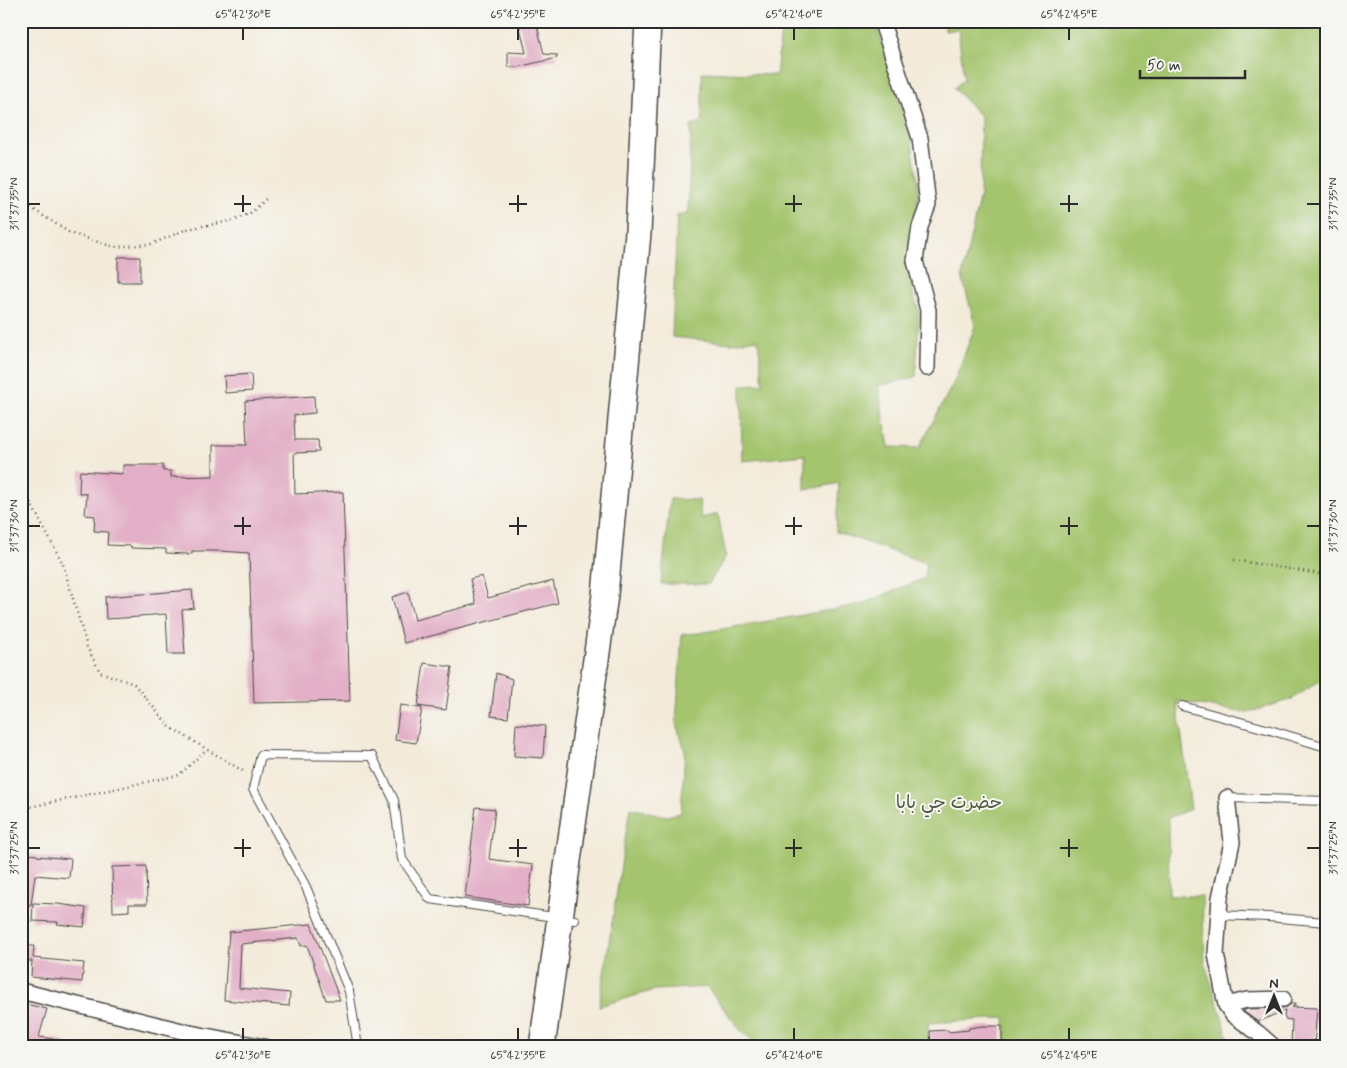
<svg xmlns="http://www.w3.org/2000/svg" width="1347" height="1068" font-family="Mynerve,'Playpen Sans Arabic',sans-serif">
<rect width="100%" height="100%" fill="#f6f6f2"/>
<filter id="ink" filterUnits="userSpaceOnUse"><feTurbulence type="fractalNoise" baseFrequency=".02" numOctaves="2"/><feDisplacementMap in="SourceGraphic" scale="10" xChannelSelector="R" yChannelSelector="G"/><feConvolveMatrix kernelMatrix="1 2 1 2 8 2 1 2 1" color-interpolation-filters="sRGB"/></filter>
<filter id="wash" filterUnits="userSpaceOnUse"><feTurbulence type="fractalNoise" baseFrequency=".0096" numOctaves="4" result="noise"/><feDisplacementMap in="SourceGraphic" scale="20" xChannelSelector="R" yChannelSelector="G"/><feGaussianBlur stdDeviation="1.12" result="paint"/><feColorMatrix in="noise" values="0 0 0 0 0 0 0 0 0 0 0 0 0 0 0 0 0 1.4 0 .05"/><feComposite in="paint" operator="in"/></filter>
<g filter="url(#wash)">
<rect width="100%" height="100%" fill="#f3ebda"/>
<path fill="#a4c56e" stroke="#68784c" d="M 798,21 L 873,21 L 878,30 L 911,138 L 918,181 L 918,205 L 909,258 L 913,295 L 919,310 L 916,377 L 878,386 L 889,447 L 919,448 L 955,380 L 975,326 L 962,276 L 980,195 L 981,117 L 954,88 L 964,79 L 958,29 L 945,31 L 945,21 L 1326,21 L 1326,677 L 1292,699 L 1247,713 L 1177,701 L 1191,809 L 1168,818 L 1169,896 L 1202,896 L 1205,964 L 1228,1037 L 1233,1047 L 1007,1047 L 1005,1018 L 928,1023 L 929,1047 L 761,1047 L 741,1031 L 707,987 L 655,990 L 599,1006 L 630,808 L 666,816 L 681,813 L 685,750 L 676,724 L 682,634 L 699,633 L 775,620 L 862,604 L 925,578 L 926,563 L 836,532 L 839,483 L 805,490 L 805,455 L 742,461 L 741,385 L 763,384 L 758,339 L 731,343 L 672,337 L 677,216 L 688,214 L 691,126 L 702,123 L 702,72 L 776,75 L 782,23 L 798,24 Z
M 670,499 L 699,500 L 701,518 L 718,514 L 726,556 L 709,584 L 661,584 Z"/>
<g id="blocks">
<path fill="#e2afc6" d="M 528,21 L 536,21 L 544,54 L 557,55 L 557,58 L 517,67 L 508,67 L 508,52 L 526,53 L 519,23 Z
M 118,257 L 140,257 L 140,282 L 118,282 Z
M 251,374 L 252,391 L 225,393 L 224,376 Z
M 314,396 L 315,413 L 294,415 L 295,440 L 318,440 L 319,452 L 294,453 L 295,494 L 343,492 L 350,701 L 254,703 L 249,553 L 220,551 L 192,551 L 192,553 L 188,554 L 166,553 L 166,549 L 131,548 L 131,546 L 107,545 L 108,532 L 94,531 L 95,516 L 85,515 L 87,494 L 79,493 L 80,471 L 123,474 L 123,465 L 163,465 L 163,471 L 171,471 L 171,477 L 213,476 L 213,445 L 247,445 L 245,401 Z
M 482,576 L 488,598 L 553,581 L 558,603 L 404,643 L 392,597 L 408,592 L 415,620 L 476,604 L 470,579 Z
M 192,590 L 194,608 L 182,610 L 185,654 L 168,654 L 166,614 L 139,616 L 139,617 L 106,619 L 105,597 Z
M 424,663 L 452,667 L 446,710 L 418,706 Z
M 496,673 L 512,679 L 508,718 L 491,716 Z
M 400,705 L 422,708 L 416,743 L 395,740 Z
M 516,724 L 545,726 L 543,758 L 514,756 Z
M 476,807 L 495,809 L 489,859 L 533,865 L 528,906 L 465,897 Z
M 21,853 L 37,855 L 37,856 L 71,859 L 69,878 L 35,875 L 31,905 L 21,904 Z
M 146,866 L 147,904 L 129,904 L 129,911 L 113,912 L 112,867 Z
M 33,903 L 58,904 L 86,908 L 84,927 L 57,924 L 58,922 L 32,921 Z
M 311,924 L 340,1000 L 326,1000 L 307,945 L 301,946 L 298,938 L 241,944 L 239,988 L 290,993 L 289,1006 L 224,1000 L 229,932 Z
M 23,946 L 34,946 L 33,958 L 84,963 L 82,982 L 31,977 L 32,961 L 22,961 Z
M 21,1003 L 47,1009 L 39,1037 L 62,1040 L 61,1047 L 23,1047 L 27,1024 L 21,1022 Z
M 1291,1004 L 1295,1004 L 1295,1005 L 1292,1007 L 1317,1008 L 1314,1047 L 1291,1047 L 1292,1020 L 1284,1019 L 1285,1010 L 1258,1022 L 1243,1011 L 1248,1009 L 1283,1008 L 1287,1007 Z
M 983,1026 L 1002,1026 L 1002,1047 L 931,1047 L 930,1031 L 948,1030 L 948,1032 L 969,1030 L 969,1028 Z"/>
</g>
</g>
<g filter="url(#ink)">
<use href="#blocks" fill-opacity="0" stroke="#494845" stroke-width="1"/>
<g fill="none" stroke-linecap="round" stroke-linejoin="round">
<g stroke="#494845" stroke-width="10">
<path id="lane" d="M 1182,706 L 1270,730 L 1326,747
M 1227,798 L 1326,801
M 1218,915 L 1268,917 L 1326,922
M 358,1047 L 349,991 L 306,887 L 253,789 L 261,755 L 372,756 L 394,800 L 402,859 L 430,899 L 575,920"/>
</g>
<g stroke="#494845" stroke-width="18">
<path id="street" d="M 881,21 L 883,26 L 920,138 L 928,205 L 920,227 L 915,261 L 928,310 L 927,368
M 1227,798 L 1232,842 L 1220,898 L 1216,954 L 1226,1005 L 1233,1015 L 1258,1033 L 1274,1047
M 21,991 L 190,1033 L 264,1047
M 1226,1005 L 1247,1000 L 1283,999"/>
</g>
<g stroke="#494845" stroke-width="28">
<path id="primary" d="M 542,1047 L 605,595 L 638,233 L 648,21"/>
</g>
<path stroke="#494845" stroke-width="2.5" stroke-dasharray="1 4" stroke-linecap="butt" d="M 21,204 L 28,206 L 70,233 L 114,247 L 152,244 L 187,229 L 236,220 L 252,212 L 266,199
M 21,485 L 63,564 L 87,647 L 100,672 L 134,684 L 170,727 L 243,771 L 245,774
M 1234,560 L 1326,575
M 21,809 L 179,775 L 207,749"/>
<use href="#lane" stroke="#fff" stroke-width="8"/>
<use href="#street" stroke="#fff" stroke-width="15"/>
<use href="#primary" stroke="#fff" stroke-width="25"/>
</g>
</g>
<path fill="none" stroke="#2b2b2b" stroke-width="2" d="M 243,28 L 243,40M 518,28 L 518,40M 794,28 L 794,40M 1069,28 L 1069,40M 243,195 L 243,212M 518,195 L 518,212M 794,195 L 794,212M 1069,195 L 1069,212M 28,204 L 40,204M 234,204 L 251,204M 509,204 L 527,204M 785,204 L 802,204M 1060,204 L 1078,204M 1307,204 L 1320,204M 243,517 L 243,535M 518,517 L 518,535M 794,517 L 794,535M 1069,517 L 1069,535M 28,526 L 40,526M 234,526 L 251,526M 509,526 L 527,526M 785,526 L 802,526M 1060,526 L 1078,526M 1307,526 L 1320,526M 243,839 L 243,857M 518,839 L 518,857M 794,839 L 794,857M 1069,839 L 1069,857M 28,848 L 40,848M 234,848 L 251,848M 509,848 L 527,848M 785,848 L 802,848M 1060,848 L 1078,848M 1307,848 L 1320,848M 243,1028 L 243,1040M 518,1028 L 518,1040M 794,1028 L 794,1040M 1069,1028 L 1069,1040"/>
<g text-anchor="middle" dominant-baseline="central" stroke-width="4" stroke-linejoin="round" paint-order="stroke">
<g font-size="18" fill="#4f593f" stroke="#f6f6f2">
<text x="949" y="803">حضرت جي بابا</text>
</g>
</g>
<rect width="1347" height="1068" fill="none" stroke="#f6f6f2" stroke-width="55"/>
<g transform="translate(1274 996)" stroke="#f6f6f2" stroke-width="4" paint-order="stroke">
<path d="M0-4L9 19L0 12L-9 19Z" fill="#2b2b2b"/>
<text y="-8" font-size="14" font-weight="bold" text-anchor="middle" fill="#2b2b2b">N</text>
</g>
<path d="M1140 70v8h105v-8" fill="none" stroke="#2b2b2b" stroke-width="2.5"/>
<text x="1147" y="70" font-size="15" fill="#2b2b2b" stroke="#f6f6f2" stroke-width="4" paint-order="stroke">50 m</text>
<rect x="28" y="28" width="1292" height="1012" fill="none" stroke="#2b2b2b" stroke-width="2"/>
<g font-size="12" text-anchor="middle" fill="#2b2b2b">
<text x="243" y="18">65°42'30"E</text>
<text x="518" y="18">65°42'35"E</text>
<text x="794" y="18">65°42'40"E</text>
<text x="1069" y="18">65°42'45"E</text>
<text transform="translate(14 204) rotate(-90)" y="4">31°37'35"N</text>
<text transform="translate(1333 204) rotate(-90)" y="4">31°37'35"N</text>
<text transform="translate(14 526) rotate(-90)" y="4">31°37'30"N</text>
<text transform="translate(1333 526) rotate(-90)" y="4">31°37'30"N</text>
<text transform="translate(14 848) rotate(-90)" y="4">31°37'25"N</text>
<text transform="translate(1333 848) rotate(-90)" y="4">31°37'25"N</text>
<text x="243" y="1059">65°42'30"E</text>
<text x="518" y="1059">65°42'35"E</text>
<text x="794" y="1059">65°42'40"E</text>
<text x="1069" y="1059">65°42'45"E</text>
</g>
</svg>
